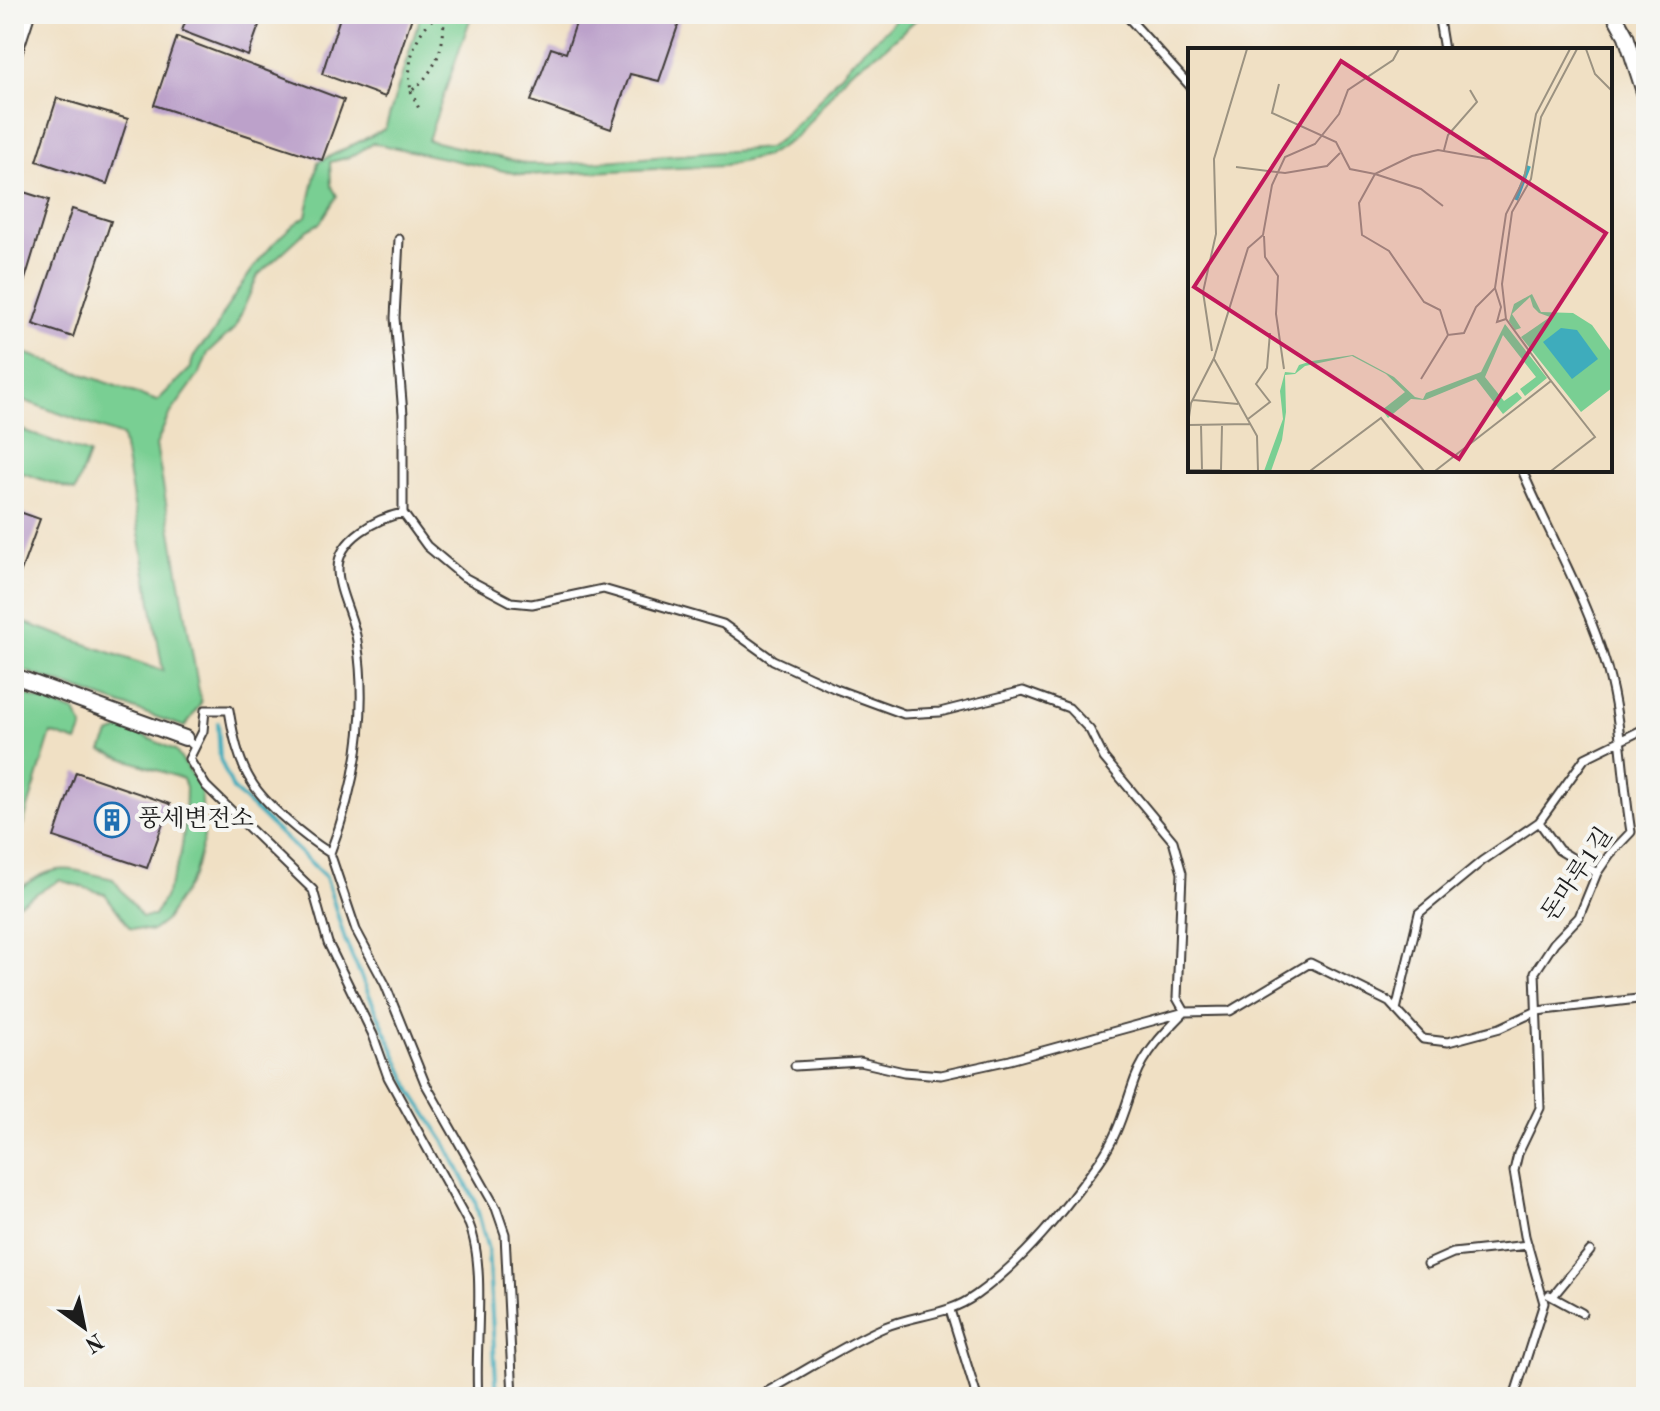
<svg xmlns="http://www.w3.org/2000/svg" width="1660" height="1411" font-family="'Old Standard TT','Noto Serif KR',serif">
<rect width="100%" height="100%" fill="#f6f6f2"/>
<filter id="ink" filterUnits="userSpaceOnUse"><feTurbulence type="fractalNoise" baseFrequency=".0125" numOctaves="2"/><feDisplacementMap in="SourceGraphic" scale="16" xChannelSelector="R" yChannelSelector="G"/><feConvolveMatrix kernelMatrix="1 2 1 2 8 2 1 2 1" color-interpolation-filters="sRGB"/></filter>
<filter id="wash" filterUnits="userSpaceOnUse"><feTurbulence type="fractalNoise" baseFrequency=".006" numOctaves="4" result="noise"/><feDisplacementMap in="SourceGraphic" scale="32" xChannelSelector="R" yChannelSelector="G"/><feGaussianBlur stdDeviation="1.8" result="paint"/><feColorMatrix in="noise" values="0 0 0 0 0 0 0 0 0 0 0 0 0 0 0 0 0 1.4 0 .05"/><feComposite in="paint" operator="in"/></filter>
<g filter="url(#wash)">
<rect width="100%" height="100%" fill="#f0e0c4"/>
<path fill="#79cf93" stroke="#4a7658" stroke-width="2" d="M 421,14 L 472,14 L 428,140 L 527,164 L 568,164 L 768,148 C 806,124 827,85 859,54 C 873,40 887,33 898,16 L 922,14 L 886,47 L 848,73 L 798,136 L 766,156 L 723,166 L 523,175 L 373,143 L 350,157 L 330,162 L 331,185 L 337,196 L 320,223 L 307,230 L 258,275 L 235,328 L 208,353 L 200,373 L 168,417 L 156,445 L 201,703 L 185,727 L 14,667 L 14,619 L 163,671 L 122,436 L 14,397 L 14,349 L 157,401 L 191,368 C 192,351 205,344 214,332 C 218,327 219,320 222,315 C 245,279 270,239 306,216 L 318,162 L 385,129 Z
M 14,427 L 89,454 L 75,491 L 14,470 Z
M 14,691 L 75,712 L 83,727 L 77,742 L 51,733 L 14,854 Z
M 125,728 L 175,750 L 201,788 L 204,838 L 193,876 L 165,921 L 152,931 L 130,928 L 105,894 L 60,880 L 14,906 L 14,884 L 22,887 C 58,860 73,870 113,879 L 142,917 L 154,916 C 183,865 185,845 186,787 L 183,779 L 102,751 L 109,734 Z"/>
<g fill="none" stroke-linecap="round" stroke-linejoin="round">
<path stroke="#3eacbc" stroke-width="4" d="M 218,723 L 220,759 L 233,789 L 326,877 L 345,940 L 412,1092 L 446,1144 L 475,1201 L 488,1250 L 497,1397"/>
</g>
<g id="blocks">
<path fill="#bca1ca" d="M 188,14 L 263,14 L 248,56 L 182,31 Z
M 341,14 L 413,14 L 385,97 L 322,74 Z
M 579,14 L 682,14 L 659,81 L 630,74 L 611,129 L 531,101 L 551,48 L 566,53 Z
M 177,37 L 344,100 L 322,160 L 154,105 Z
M 57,98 L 128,119 L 107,184 L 37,161 Z
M 14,189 L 49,200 L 23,286 L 14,283 Z
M 72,209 L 111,221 L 73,337 L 33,324 Z
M 14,510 L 40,519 L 14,590 Z
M 76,772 L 170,804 L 147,868 L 54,837 Z"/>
</g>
</g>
<g filter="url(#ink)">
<use href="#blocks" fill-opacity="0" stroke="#3c3935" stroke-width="2"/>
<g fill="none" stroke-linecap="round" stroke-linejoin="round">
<g stroke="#3c3935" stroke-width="11">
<path id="lane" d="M 1125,14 L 1190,86
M 1438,14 L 1444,50
M 399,239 L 395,318 L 403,414 L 403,513
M 185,738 L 195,747 L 203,731 L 205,710 L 229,710 C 233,734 238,760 251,781 C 265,805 306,838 330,853 C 356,786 368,713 357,641 C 354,618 338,592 338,569 C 338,538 378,518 403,513 L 427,546 L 464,577 L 511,602 L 532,604 L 603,589 L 723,624 L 773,660 L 836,689 L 904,714 L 940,712 L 1023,691 L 1069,708 L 1090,730 L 1104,758 L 1173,841 L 1182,873 L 1177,998 L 1185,1012 L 1010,1060 L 941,1075 L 904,1072 L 860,1062 L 795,1066
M 195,747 L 189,759 L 206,786 L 313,890 L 328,943 L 373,1035 L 388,1077 L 469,1224 C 487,1268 474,1348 478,1397
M 1539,822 L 1559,850 L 1597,873
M 330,853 L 356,930 L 385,984 L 425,1083 L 496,1208 L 505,1234 L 513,1397
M 1396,1010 L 1419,913 L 1482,861 L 1539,822 L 1585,758 L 1646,728
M 1428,1264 L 1453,1253 L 1528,1245
M 1549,1295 L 1582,1313
M 1554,1295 L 1590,1251
M 950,1310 L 977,1397
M 757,1397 C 800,1375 841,1346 885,1327 C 916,1314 947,1316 976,1295 C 1024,1261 1065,1209 1099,1162 C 1118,1136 1124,1109 1135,1079 C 1145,1052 1165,1032 1185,1012 L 1230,1011 L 1310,963 L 1389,1002 L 1423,1039 L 1448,1042 L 1500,1028 L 1537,1011 L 1646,998
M 1514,1397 L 1544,1303 L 1525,1236 L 1514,1171 L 1518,1154 L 1540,1108 L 1535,972 L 1554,943 L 1579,917 L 1597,873 L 1610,854 L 1631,832 C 1622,777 1622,721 1607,668 C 1587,599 1550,536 1522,470"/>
</g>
<g stroke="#3c3935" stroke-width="18">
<path id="street" d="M 1614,14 L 1626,36 L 1646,98
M 14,54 L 27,14
M 14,676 L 185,738"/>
</g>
<path stroke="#3c3935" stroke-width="3" stroke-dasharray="2 6" stroke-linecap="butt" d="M 438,14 C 414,34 406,61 411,91 C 435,74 447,43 443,14
M 411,91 L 420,111"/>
<use href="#lane" stroke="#fff" stroke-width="7"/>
<use href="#street" stroke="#fff" stroke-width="14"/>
</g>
</g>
<defs>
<g id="building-ring" transform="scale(1.8)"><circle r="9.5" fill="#f6f6f2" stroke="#1f6fb2" stroke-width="1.5"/><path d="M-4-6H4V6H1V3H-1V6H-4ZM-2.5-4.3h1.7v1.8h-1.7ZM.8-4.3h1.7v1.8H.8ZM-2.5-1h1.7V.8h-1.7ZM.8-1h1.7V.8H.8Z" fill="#1f6fb2"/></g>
</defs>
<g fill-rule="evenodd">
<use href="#building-ring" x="112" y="820"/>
</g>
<g text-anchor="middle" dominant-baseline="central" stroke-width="8" stroke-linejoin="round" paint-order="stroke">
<g font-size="24" fill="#1c1c1c" stroke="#f6f6f2" text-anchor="start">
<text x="138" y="820">풍세변전소</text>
</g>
<g font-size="24" fill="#1c1c1c" stroke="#f6f6f2">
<text transform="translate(1578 875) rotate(-56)">돈마루1길</text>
</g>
</g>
<g transform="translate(1188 48)">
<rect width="424" height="424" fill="#f0e0c4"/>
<path d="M 344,246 L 353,264 L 385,265 L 404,277 L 424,305 L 424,340 L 393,364 L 333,289 L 362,269 L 351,265 L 345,259 L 342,249 L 324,266 L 333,280 L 327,282 L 321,273 L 326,256 ZM 317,276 L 359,330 L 337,348 L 332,341 L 348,329 L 315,287 L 297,329 L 316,353 L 329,344 L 334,350 L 315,366 L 288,331 L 237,352 L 223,351 L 200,370 L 194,362 L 217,344 L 198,326 L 164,308 L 117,318 L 107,326 L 97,327 L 98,364 L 94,392 L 83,423 L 76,423 L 95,371 L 92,343 L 97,324 L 107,325 L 111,317 L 124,313 L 165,307 L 206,329 L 227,349 L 235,351 L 238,345 L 293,324 Z" fill="#79cf93"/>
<path d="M 373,280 L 389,282 L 410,311 L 384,331 L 355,294 Z" fill="#3eacbc"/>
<path fill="none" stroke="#3eacbc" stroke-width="4" d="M 328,152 L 341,118"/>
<path fill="none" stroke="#9b9281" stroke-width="2" d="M 398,1 L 407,26 L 424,43M 91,36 L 84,65 L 148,94 L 162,121 L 187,126 L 224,108 L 250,102 L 301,111M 256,102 L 260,87 L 289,54 L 282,42M 48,119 L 97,125 L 139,118 L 152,105M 255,158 L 233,141 L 187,126 L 171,155 L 174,187 L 201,203 L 236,254 L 252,262 L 260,287 L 276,285 L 288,259 L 307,240 L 313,259 L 309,274 L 318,271 L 363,333M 76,188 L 77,209 L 90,228 L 88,266 L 96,321M 307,240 L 318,166 L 336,131 L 348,66 L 382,1M 318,271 L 314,236 L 324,164 L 343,131 L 353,69 L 389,1M 24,303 L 15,244 L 28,186 L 26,111 L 59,1M 26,311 L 69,388 L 70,423M 233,331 L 260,287M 5,352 L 50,356M 60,371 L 82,354 L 68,336 L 79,320 L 82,285M 0,376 L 3,355 L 26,310 L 60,200 L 75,187 L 84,137 L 97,109 L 127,96 L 151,66 L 160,42 L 205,12 L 211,1M 0,377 L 62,376M 13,377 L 14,422M 0,422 L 33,422 L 34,378M 122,423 L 193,370 L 236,423M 247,423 L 363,333 L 407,389 L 363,423"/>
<path fill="#c2185b" fill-opacity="0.15" stroke="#c2185b" stroke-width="4" d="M 153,13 L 418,185 L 271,411 L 6,239 Z"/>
<rect width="424" height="424" fill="none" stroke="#1c1c1c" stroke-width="4"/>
</g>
<rect width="1660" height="1411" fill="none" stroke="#f6f6f2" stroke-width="48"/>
<g transform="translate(84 1327) rotate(147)" stroke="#f6f6f2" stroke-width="6" paint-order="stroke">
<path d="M0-6L14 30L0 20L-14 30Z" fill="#1c1c1c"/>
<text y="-12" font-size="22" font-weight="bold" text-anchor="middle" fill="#1c1c1c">N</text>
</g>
</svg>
